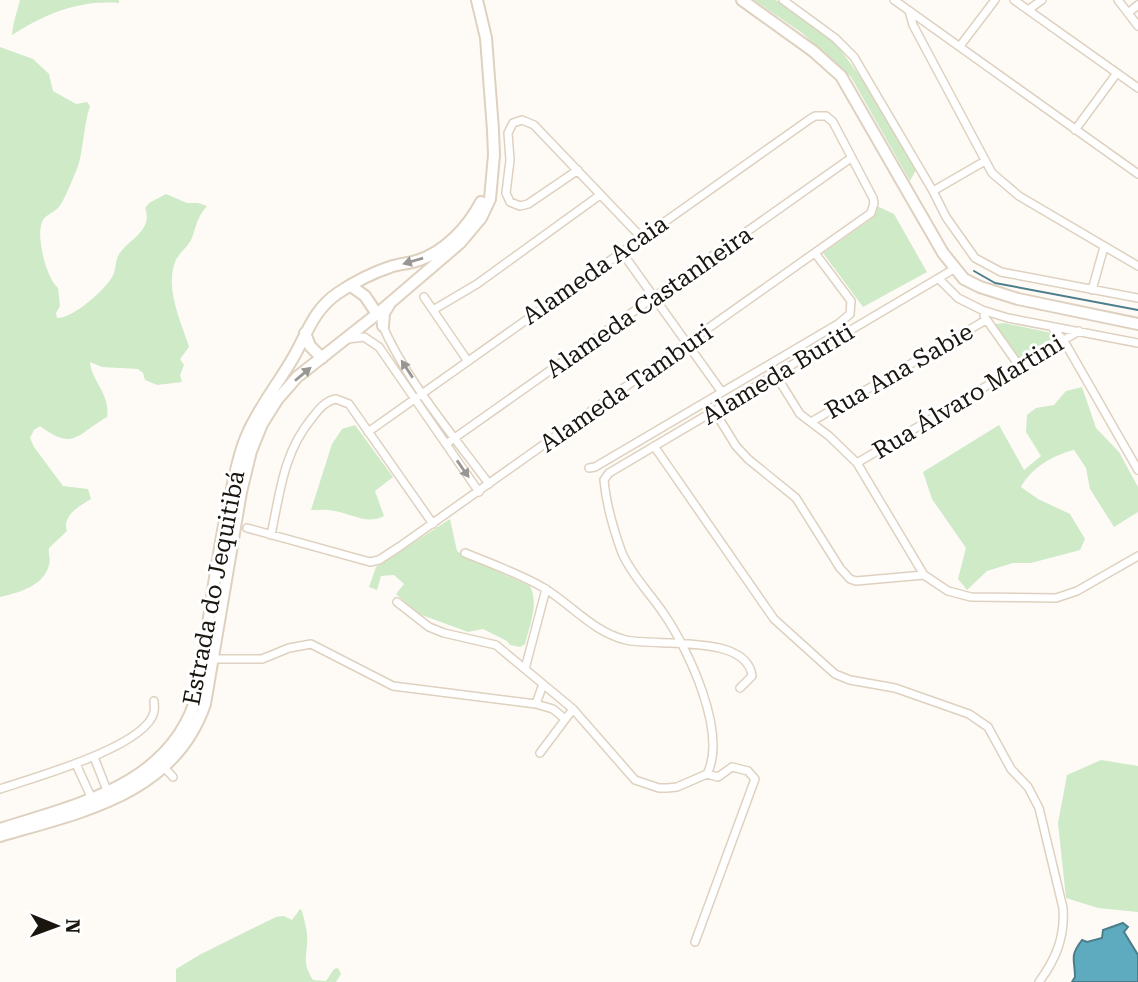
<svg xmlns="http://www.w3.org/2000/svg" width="1138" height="982" font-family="'Roboto Serif',serif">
<rect width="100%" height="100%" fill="#fefbf7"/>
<path fill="#ceeac7" d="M 20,0 L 119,0 L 119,3 C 77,0 46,14 12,35 C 13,22 17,12 20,0 Z
M 754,0 L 776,0 L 836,44 L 880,103 L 916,170 L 910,181 L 851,77 L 802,33 Z
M 0,47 L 33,59 L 49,74 L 53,91 L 76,104 L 87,102 L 90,106 C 83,127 84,149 77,169 C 73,178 64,202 58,208 C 53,213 45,215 42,222 C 36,236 46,278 58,288 L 60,306 L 56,313 L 57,318 C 72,319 105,290 112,277 C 116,271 115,263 118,256 C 127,240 154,231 145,208 L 149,203 L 166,194 L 187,203 L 198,203 L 207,206 C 198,216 197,223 193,235 C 190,246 179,252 175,262 C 165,290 181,321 189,347 L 180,359 L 184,365 L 180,375 L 182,382 L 157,385 L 145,380 L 143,373 L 138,369 L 102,367 L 90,362 C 91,380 111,395 107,417 C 76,435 74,451 40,426 L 34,430 L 30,438 L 34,447 L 63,486 L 88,489 L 91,499 C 78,507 62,516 67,531 L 49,548 C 48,555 51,559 49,565 C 44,586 18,593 0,597 Z
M 877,206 L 894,214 L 927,272 L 863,307 L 823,253 L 874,217 Z
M 1004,323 L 1052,333 L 1055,339 C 1021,371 1018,362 994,328 L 996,324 Z
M 1082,387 L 1096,428 L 1119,452 L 1138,487 L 1138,512 L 1114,527 L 1090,489 L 1086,468 L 1074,450 C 1053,455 1031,468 1021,487 L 1038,499 L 1070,514 L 1085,539 L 1080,550 L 1031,563 L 1013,563 L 987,571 L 967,590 L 958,579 L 966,548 L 932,499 L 923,472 L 999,425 L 1024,470 L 1041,456 L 1026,432 L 1027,415 L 1036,408 L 1054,405 L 1066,391 Z
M 355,425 L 393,477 L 375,491 L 384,516 C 367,525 352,514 335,511 C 327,509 319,510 311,510 L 332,444 L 342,429 Z
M 450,519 L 457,551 L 466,557 L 530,586 C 539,604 530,624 525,644 L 520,647 L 510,645 L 507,641 L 483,629 L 468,632 L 419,614 L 396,594 L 404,584 L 394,575 L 381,576 L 377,590 L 369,587 L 376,567 Z
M 1101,760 L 1138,766 L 1138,912 L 1098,908 L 1066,898 L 1058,823 L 1067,775 Z
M 300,909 L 302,911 C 304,918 306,926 307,934 C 309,953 300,960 313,980 L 326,981 L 334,969 L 338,968 L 341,974 L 336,982 L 176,982 L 176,969 L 201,954 L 276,917 L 284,916 L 292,920 Z"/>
<path fill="#5eabc0" stroke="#4a7e8b" stroke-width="2" d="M 1123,923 L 1128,927 L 1124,932 L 1138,955 L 1138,982 L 1072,982 L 1075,977 C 1075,959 1069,957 1082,940 L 1087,942 L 1102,938 L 1103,930 Z"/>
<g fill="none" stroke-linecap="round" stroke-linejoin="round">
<path stroke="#4a7e8b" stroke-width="2" d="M 974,271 L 995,283 L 1138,310"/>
<g stroke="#ded1bf" stroke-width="10">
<path id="minor" d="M 783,0 L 835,38 L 854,57 L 933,191 L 946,217 L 975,258 L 1001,272 L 1138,298
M 894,0 L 1138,174
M 1014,0 L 1138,88
M 1118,0 L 1138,26
M 1028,10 L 1042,0
M 909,11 L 913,25 L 992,173 L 1019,196 L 1138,266
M 1128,13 L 1138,5
M 960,46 L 995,0
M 1075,130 L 1117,73
M 578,170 L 528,204 L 520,206 L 510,202 L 506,193 L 510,160 L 508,133 L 513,123 L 522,120 L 534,125 L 641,237
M 933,191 L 985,161
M 621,251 L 721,391
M 939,279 L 958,298 L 982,310 L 1008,318 L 1138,343
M 1092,290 L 1104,247
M 424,297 L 467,360
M 433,310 L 477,284 L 600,195
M 984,316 L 1020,367
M 381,322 C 405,379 452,434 489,484
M 1052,327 L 1064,341 L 1138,470
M 348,339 L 364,337 L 379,347 L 479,492
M 775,374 L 800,414 L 829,436 L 857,463 L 924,575 L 948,591 L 971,597 L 1056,598 L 1077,591 L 1138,556
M 715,412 L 736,446 L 748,459 L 796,498 L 840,568 L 850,579 L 856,581 L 924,575
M 811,422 L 986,320
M 446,444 L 851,158
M 654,446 L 774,619 L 835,674 L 850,680 L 895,688 L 969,714 L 988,727 L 1011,769 L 1028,787 L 1039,808 L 1063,908 C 1065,937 1056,959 1039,982
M 857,463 L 1079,331
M 589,468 L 595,467 L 838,324 L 850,314 L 851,301 L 815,253
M 247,528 L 370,562 L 379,560 L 399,547 L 871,213 L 874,203 L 873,198 L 833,122 L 826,116 L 815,116 L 810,119 L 368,432
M 271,535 C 280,493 283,453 312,418 C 319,409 325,401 336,399 L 349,404 L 433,524
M 465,553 C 492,564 520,574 544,588 C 572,605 593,632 626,640 C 655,647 747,633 752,676 L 740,688
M 397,602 L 429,627 L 444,633 L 496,645 L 573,709 L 635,780 L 659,788 L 667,788 L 677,787 L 707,774
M 212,659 L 262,659 L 289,648 L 311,644 L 393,686 L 536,704 L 553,709 L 565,719
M 525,669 L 546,589
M 536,704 L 543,684
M 540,753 L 573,709
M 94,757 L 108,793
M 76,764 L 92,799
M 163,766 L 173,777
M 707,774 C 728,733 688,649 664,614 C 651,594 632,576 622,553 C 614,531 606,503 604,480 L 609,473 L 954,269
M 0,789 C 32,778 146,747 154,712 C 155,711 154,702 154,701
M 695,942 L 755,779 L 748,771 L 732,767 L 718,777 L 707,774"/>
</g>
<g stroke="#ded1bf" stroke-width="14">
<path id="primary" d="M 742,0 L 813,51 L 841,76 L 943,253 L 964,279 L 980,287 L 1018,299 L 1138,324
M 351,286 L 365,296 L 377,314
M 383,326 L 384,313 L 389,305
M 305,333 L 310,346 L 322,358
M 0,829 C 79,804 175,784 198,691 C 209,626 215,561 230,497 C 235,476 238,455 247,435 C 259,407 278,384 293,358 C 307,334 313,310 338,293 C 353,283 372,273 390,267 C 398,264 407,264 416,261 C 444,253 468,227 481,202
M 0,836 C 81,812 174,795 205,704 L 241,492 L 251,451 L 262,424 L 277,400 L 297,377 L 377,314 L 460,243 L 481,218 L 490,199 L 494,155 L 493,130 L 486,38 L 477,0"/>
</g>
<use href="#minor" stroke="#fff" stroke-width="7"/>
<use href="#primary" stroke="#fff" stroke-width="10"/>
</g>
<defs><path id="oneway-solid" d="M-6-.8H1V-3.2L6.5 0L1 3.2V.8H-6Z" transform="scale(1.75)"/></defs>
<g fill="#989693">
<use href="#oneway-solid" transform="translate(413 261) rotate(164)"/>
<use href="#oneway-solid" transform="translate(407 369) rotate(-123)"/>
<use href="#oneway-solid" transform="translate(303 374) rotate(-40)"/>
<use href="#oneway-solid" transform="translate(463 469) rotate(55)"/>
</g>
<g text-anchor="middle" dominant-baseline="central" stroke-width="6" stroke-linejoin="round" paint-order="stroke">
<g font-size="24" fill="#1a160f" stroke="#fff">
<text transform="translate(595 270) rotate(-35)">Alameda Acaia</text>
<text transform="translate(649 302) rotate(-35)">Alameda Castanheira</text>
<text transform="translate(899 371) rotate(-30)">Rua Ana Sabie</text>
<text transform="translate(778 374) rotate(-31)">Alameda Buriti</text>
<text transform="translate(626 388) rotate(-35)">Alameda Tamburi</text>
<text transform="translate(968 397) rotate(-31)">Rua Álvaro Martini</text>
<text transform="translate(214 588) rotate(-79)">Estrada do Jequitibá</text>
</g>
</g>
<g transform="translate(56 926) rotate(91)" stroke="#ffffff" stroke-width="5" paint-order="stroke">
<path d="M0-5L12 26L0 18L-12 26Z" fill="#1a160f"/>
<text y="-10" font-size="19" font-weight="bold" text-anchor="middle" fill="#1a160f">N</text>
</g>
</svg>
